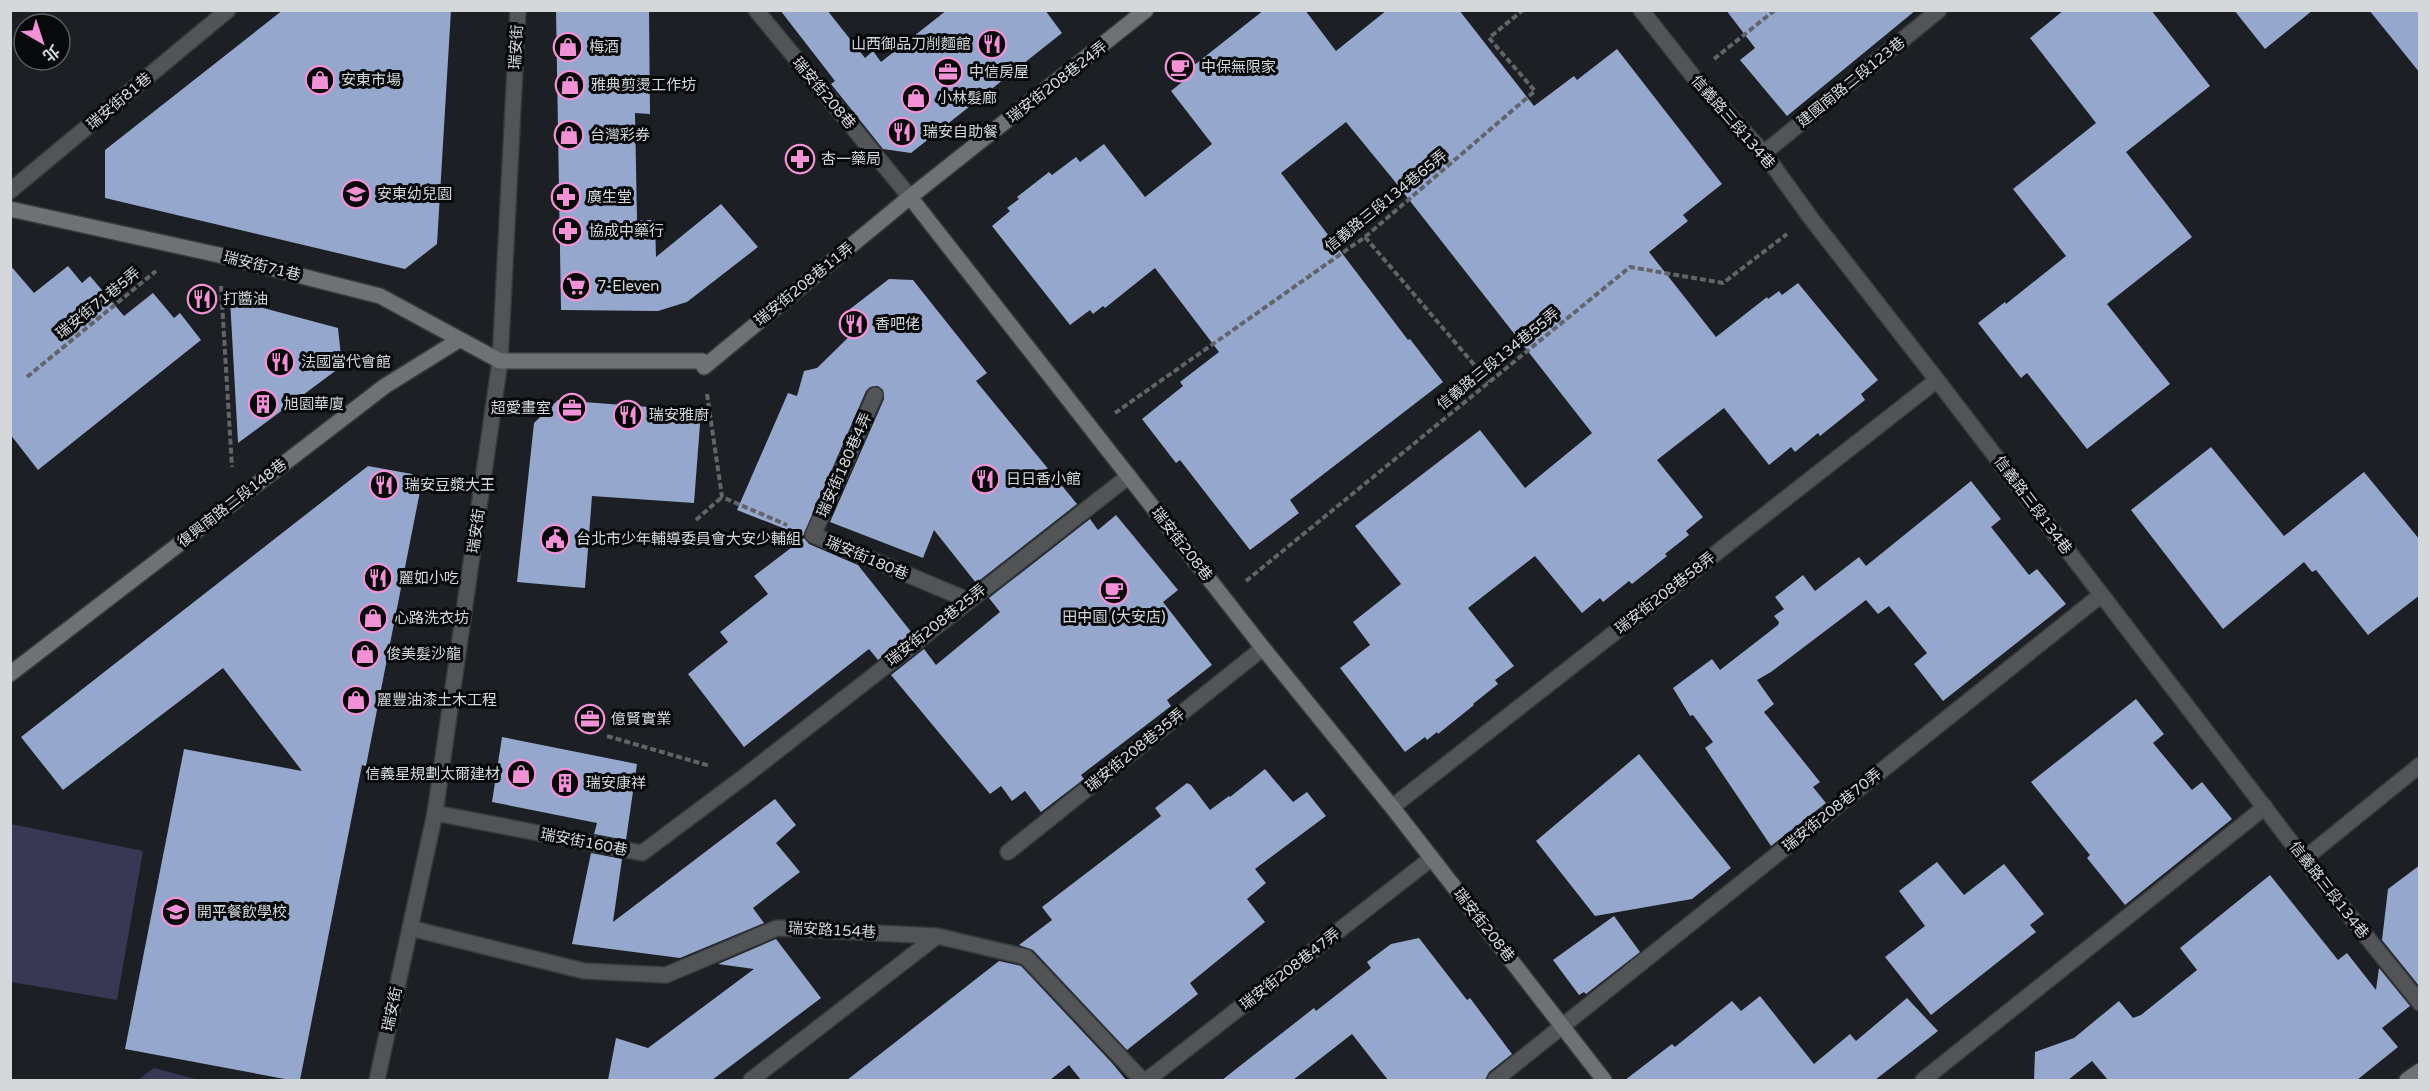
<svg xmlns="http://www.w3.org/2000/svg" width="2430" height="1091" font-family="'Varela Round','Noto Sans TC',sans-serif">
<rect width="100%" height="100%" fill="#1c1f23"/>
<path fill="#383855" d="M 11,824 L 143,851 L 117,1000 L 11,982 Z
M 154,1068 L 199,1080 L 138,1080 Z"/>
<path fill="#95a7cd" d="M 283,10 L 451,10 L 437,244 L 405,269 L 105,198 L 105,150 Z
M 556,10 L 649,10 L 650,114 L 635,113 L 637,220 L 655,220 L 656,257 L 721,204 L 758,247 L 687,302 L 658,311 L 561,310 Z
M 780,10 L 827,10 L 865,58 L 873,51 L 881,62 L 947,10 L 1045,10 L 1062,33 L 911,153 L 883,149 L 831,84 L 835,81 Z
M 1264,10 L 1305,10 L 1336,51 L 1387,10 L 1459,10 L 1534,106 L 1574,76 L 1577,80 L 1617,49 L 1722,184 L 1683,215 L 1688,221 L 1649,252 L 1716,337 L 1767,297 L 1768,299 L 1779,291 L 1782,295 L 1798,283 L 1878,380 L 1861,394 L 1865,400 L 1820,436 L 1818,433 L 1795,452 L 1791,447 L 1769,465 L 1724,408 L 1657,460 L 1703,517 L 1686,531 L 1689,535 L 1665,554 L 1667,556 L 1632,584 L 1629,581 L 1603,602 L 1600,598 L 1582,613 L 1535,556 L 1468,608 L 1514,666 L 1495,680 L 1498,684 L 1473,704 L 1474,705 L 1438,734 L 1437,732 L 1427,740 L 1425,737 L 1405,752 L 1340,668 L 1370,645 L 1353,622 L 1401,584 L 1355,526 L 1480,430 L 1525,488 L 1592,433 L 1392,178 L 1346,122 L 1281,173 L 1408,340 L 1410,339 L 1443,382 L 1290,500 L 1299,513 L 1250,550 L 1180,460 L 1176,463 L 1142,419 L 1183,386 L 1180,382 L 1219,352 L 1155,268 L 1105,308 L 1103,306 L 1093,314 L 1090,310 L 1070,325 L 992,226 L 1010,211 L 1007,208 L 1019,199 L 1017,197 L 1049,172 L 1052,175 L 1076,157 L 1080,162 L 1104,144 L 1145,197 L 1212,144 L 1171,91 L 1192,74 L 1188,70 Z
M 1726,10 L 1916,10 L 1787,116 L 1740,60 L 1755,48 Z
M 2064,10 L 2151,10 L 2210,86 L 2126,152 L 2192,237 L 2107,304 L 2170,384 L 2087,449 L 2027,373 L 2021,378 L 1978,323 L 2005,302 L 2006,304 L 2066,256 L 2013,189 L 2096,123 L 2030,38 Z
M 2234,10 L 2313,10 L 2265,49 Z
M 2369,10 L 2420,10 L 2420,73 Z
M 10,265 L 34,293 L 68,266 L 82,283 L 90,276 L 124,316 L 153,293 L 174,318 L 180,313 L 201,340 L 38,470 L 10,434 Z
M 889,279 L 913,280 L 987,373 L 976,381 L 1077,504 L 976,583 L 934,530 L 923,558 L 830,522 L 884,399 L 883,390 L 878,386 L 870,387 L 866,391 L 803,536 L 737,510 L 788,393 L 797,396 L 804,371 L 817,368 L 862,324 L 850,309 Z
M 230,299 L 338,328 L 342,366 L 238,443 Z
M 558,400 L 701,411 L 694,503 L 592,496 L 585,588 L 517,582 L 534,423 Z
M 2211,447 L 2284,536 L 2364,472 L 2420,540 L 2420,595 L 2368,635 L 2316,570 L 2312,572 L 2304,562 L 2223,629 L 2131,510 Z
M 368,466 L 423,476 L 366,766 L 362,765 L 300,1080 L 290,1080 L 125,1049 L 184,749 L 302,771 L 223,668 L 63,790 L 21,737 Z
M 1971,481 L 2001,519 L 1991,527 L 2029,575 L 2037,569 L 2066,604 L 1943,701 L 1914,664 L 1927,653 L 1889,606 L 1878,614 L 1866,600 L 1771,672 L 1757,680 L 1774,704 L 1764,712 L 1820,782 L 1813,787 L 1826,803 L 1771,846 L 1705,748 L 1713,742 L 1693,715 L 1690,716 L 1673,688 L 1712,659 L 1720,670 L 1778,625 L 1779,622 L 1774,616 L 1784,609 L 1775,597 L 1803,575 L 1815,591 L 1859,557 L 1866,566 Z
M 1116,515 L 1178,590 L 1163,602 L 1212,665 L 1167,700 L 1171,706 L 1081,775 L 1084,779 L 1041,812 L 1025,791 L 1012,801 L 1001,786 L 990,794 L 891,675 L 924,649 L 936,665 L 1000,612 L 989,598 L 1090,519 L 1098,530 Z
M 804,538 L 809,544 L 858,565 L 912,633 L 878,660 L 869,649 L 744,747 L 688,674 L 728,642 L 720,632 L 768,594 L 754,576 Z
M 2136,699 L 2164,734 L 2153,743 L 2192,790 L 2202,782 L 2232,819 L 2125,905 L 2087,858 L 2090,855 L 2031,782 Z
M 502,737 L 637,764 L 626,840 L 594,834 L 597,823 L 492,802 Z
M 1639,754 L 1731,868 L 1692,899 L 1595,916 L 1536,841 Z
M 1265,769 L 1293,802 L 1307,792 L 1326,816 L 1255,869 L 1266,883 L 1247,899 L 1265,922 L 1190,983 L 1198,994 L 1127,1050 L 1033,950 L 1019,945 L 1052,920 L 1042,907 L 1161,816 L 1155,808 L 1187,783 L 1191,785 L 1210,810 L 1229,796 L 1230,797 Z
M 775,799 L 796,825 L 776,843 L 800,872 L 753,908 L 764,923 L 680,958 L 572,944 L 591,853 L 622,859 L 613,922 Z
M 1937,862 L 1964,895 L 2004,864 L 2044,914 L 2030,925 L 2036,932 L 1931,1015 L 1885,957 L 1925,926 L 1899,891 Z
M 2420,865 L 2420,987 L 2382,940 L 2388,889 Z
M 2270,875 L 2338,960 L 2347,953 L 2376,990 L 2379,968 L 2410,1006 L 2382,1028 L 2398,1047 L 2357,1080 L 2108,1080 L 2092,1061 L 2068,1080 L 2034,1080 L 2035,1052 L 2074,1038 L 2119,1001 L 2133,1018 L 2141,1015 L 2197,970 L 2180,948 Z
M 1614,916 L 1640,952 L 1586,994 L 1584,992 L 1579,995 L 1553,960 Z
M 1419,938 L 1467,1000 L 1470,998 L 1512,1054 L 1489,1072 L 1485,1080 L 1388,1080 L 1352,1034 L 1293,1080 L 1222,1080 L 1314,1008 L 1316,1011 L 1371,968 L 1367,962 L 1391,944 Z
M 776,939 L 821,998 L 712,1080 L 608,1080 L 616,1038 L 648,1048 L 754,969 L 718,964 Z
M 999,961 L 1021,966 L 1112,1063 L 1126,1080 L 1081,1080 L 1069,1065 L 1050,1080 L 847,1080 Z
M 1760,996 L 1814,1064 L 1850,1034 L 1856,1041 L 1907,998 L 1938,1031 L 1875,1080 L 1625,1080 L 1672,1044 L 1675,1047 L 1732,1001 L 1741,1011 Z"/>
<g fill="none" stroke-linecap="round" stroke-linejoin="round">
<g stroke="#36393d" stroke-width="18">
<path id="lane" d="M 875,395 L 813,535 L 968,600
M 435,813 L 642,853 L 745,776 L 1129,476
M 1008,852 L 1263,648
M 410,928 L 584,971 L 666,975 L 777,928 L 937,936 L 1026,957 L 1142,1080
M 751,1080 L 937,936
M 1495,1080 L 2101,595
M 1923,1080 L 2265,807"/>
</g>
<g stroke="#36393d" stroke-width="18">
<path id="street" d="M 756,10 L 910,197
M 1641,10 L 1693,76 L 1764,153 L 1810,217 L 1937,380 L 2304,859 L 2420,1003
M 1764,153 L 1939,10
M 10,191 L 228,10
M 1392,807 L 1937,380
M 2304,859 L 2420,765
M 377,1080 L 435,813 L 500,361 L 518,10
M 1147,1080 L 1432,858"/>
</g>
<g stroke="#36393d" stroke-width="18">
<path id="secondary" d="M 910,197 L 1263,648 L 1392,807 L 1604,1080
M 10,209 L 219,255 L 380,296 L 500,361 L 702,361 L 704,367 L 910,197 L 1146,10
M 10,674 L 385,386 L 459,340
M 2407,1080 L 2420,1071"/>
</g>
<path stroke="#616468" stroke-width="4" stroke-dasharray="6 3" stroke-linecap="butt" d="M 1714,59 L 1775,10
M 1365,237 L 1489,382
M 221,286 L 232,467
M 27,377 L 156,271
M 707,394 L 722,497 L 787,525
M 1115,413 L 1365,237 L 1535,91 L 1489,38 L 1523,10
M 696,520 L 722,497
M 1246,581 L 1630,267 L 1723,283 L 1787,234
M 607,736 L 710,766"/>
<use href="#lane" stroke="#525455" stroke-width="15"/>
<use href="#street" stroke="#525455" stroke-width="15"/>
<use href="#secondary" stroke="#6e7274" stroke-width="15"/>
</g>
<defs>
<g id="restaurant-ring" transform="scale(1.5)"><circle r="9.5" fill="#08090b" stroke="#f391d6" stroke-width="1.5"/><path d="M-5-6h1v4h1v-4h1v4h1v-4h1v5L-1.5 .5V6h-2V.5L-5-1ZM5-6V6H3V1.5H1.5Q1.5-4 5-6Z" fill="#f391d6"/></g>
<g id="shop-ring" transform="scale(1.5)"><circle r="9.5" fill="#08090b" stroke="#f391d6" stroke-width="1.5"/><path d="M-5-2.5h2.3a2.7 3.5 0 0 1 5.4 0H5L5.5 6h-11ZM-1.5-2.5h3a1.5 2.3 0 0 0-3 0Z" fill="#f391d6"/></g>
<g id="cafe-ring" transform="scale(1.5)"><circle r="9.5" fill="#08090b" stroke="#f391d6" stroke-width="1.5"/><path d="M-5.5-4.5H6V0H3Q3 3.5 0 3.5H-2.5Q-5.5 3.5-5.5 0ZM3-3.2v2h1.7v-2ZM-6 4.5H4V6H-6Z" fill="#f391d6"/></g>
<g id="office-ring" transform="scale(1.5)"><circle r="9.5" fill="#08090b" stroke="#f391d6" stroke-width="1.5"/><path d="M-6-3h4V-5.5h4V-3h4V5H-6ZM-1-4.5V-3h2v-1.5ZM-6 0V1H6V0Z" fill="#f391d6"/></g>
<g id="pharmacy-ring" transform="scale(1.5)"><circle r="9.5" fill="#08090b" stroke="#f391d6" stroke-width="1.5"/><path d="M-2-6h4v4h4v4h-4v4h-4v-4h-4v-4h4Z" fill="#f391d6"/></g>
<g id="school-ring" transform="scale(1.5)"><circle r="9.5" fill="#08090b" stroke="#f391d6" stroke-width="1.5"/><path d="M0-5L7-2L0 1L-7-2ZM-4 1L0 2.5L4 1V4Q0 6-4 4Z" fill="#f391d6"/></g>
<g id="supermarket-ring" transform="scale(1.5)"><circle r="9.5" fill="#08090b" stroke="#f391d6" stroke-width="1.5"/><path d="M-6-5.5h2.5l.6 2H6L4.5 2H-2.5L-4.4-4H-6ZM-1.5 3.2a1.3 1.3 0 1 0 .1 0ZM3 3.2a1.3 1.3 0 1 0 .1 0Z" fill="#f391d6"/></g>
<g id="building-ring" transform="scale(1.5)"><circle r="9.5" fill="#08090b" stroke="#f391d6" stroke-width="1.5"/><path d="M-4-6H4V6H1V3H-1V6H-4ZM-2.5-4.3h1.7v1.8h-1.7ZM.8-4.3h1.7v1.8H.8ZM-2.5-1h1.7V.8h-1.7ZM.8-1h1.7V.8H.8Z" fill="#f391d6"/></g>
<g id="civic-ring" transform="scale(1.5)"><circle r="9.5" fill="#08090b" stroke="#f391d6" stroke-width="1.5"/><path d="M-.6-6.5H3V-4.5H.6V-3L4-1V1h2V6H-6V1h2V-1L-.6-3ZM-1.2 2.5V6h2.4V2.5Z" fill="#f391d6"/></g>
</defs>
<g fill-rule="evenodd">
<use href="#restaurant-ring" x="992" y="44"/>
<use href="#shop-ring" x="568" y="47"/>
<use href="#cafe-ring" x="1180" y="67"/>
<use href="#office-ring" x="948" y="72"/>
<use href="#shop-ring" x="320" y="80"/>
<use href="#shop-ring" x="570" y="85"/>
<use href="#shop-ring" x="916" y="98"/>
<use href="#restaurant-ring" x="902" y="132"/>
<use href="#shop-ring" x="569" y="135"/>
<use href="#pharmacy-ring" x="800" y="159"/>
<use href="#school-ring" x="356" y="194"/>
<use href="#pharmacy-ring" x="566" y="197"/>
<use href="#pharmacy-ring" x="568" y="231"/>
<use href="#supermarket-ring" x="576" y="286"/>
<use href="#restaurant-ring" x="202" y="299"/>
<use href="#restaurant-ring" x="854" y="324"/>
<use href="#restaurant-ring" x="280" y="362"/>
<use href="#building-ring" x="263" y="404"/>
<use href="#office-ring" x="572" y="408"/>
<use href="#restaurant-ring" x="628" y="415"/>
<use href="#restaurant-ring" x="985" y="479"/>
<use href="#restaurant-ring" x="384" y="485"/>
<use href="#civic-ring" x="555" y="539"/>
<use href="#restaurant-ring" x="378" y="578"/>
<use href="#cafe-ring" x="1114" y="590"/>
<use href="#shop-ring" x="373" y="618"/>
<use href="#shop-ring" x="365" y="654"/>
<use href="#shop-ring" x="356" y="700"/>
<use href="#office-ring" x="590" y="719"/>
<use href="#shop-ring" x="521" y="774"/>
<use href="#building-ring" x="565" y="783"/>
<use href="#school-ring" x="176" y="912"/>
</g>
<g text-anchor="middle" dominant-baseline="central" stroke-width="6" stroke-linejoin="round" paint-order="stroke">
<g font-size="15" fill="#d5d8da" stroke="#08090b" text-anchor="start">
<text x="971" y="44" text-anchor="end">山西御品刀削麵館</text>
<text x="589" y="47">梅酒</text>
<text x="1201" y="67">中保無限家</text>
<text x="969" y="72">中信房屋</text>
<text x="341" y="80">安東市場</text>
<text x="591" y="85">雅典剪燙工作坊</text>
<text x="937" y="98">小林髮廊</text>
<text x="923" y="132">瑞安自助餐</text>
<text x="590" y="135">台灣彩券</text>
<text x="821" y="159">杏一藥局</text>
<text x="377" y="194">安東幼兒園</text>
<text x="587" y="197">廣生堂</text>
<text x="589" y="231">協成中藥行</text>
<text x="597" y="286">7-Eleven</text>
<text x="223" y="299">打醬油</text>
<text x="875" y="324">香吧佬</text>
<text x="301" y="362">法國當代會館</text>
<text x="284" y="404">旭園華廈</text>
<text x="551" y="408" text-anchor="end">超愛畫室</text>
<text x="649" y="415">瑞安雅廚</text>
<text x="1006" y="479">日日香小館</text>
<text x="405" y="485">瑞安豆漿大王</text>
<text x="576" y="539">台北市少年輔導委員會大安少輔組</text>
<text x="399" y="578">麗如小吃</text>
<text x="1114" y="617" text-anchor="middle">田中園 (大安店)</text>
<text x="394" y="618">心路洗衣坊</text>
<text x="386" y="654">俊美髮沙龍</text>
<text x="377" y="700">麗豐油漆土木工程</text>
<text x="611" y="719">億賢實業</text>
<text x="500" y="774" text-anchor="end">信義星規劃太爾建材</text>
<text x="586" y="783">瑞安康祥</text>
<text x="197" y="912">開平餐飲學校</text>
</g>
<g font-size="15" fill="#d5d8da" stroke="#08090b">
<text transform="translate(516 47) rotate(-87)">瑞安街</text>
<text transform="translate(1057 82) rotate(-38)">瑞安街208巷24弄</text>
<text transform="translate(1851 82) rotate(-39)">建國南路二段123巷</text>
<text transform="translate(824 93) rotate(50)">瑞安街208巷</text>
<text transform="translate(119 101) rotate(-40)">瑞安街81巷</text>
<text transform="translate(1733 122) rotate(49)">信義路三段134巷</text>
<text transform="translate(1386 201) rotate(-39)">信義路三段134巷65弄</text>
<text transform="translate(262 266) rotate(14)">瑞安街71巷</text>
<text transform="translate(804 284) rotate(-39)">瑞安街208巷11弄</text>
<text transform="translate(98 303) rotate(-39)">瑞安街71巷5弄</text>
<text transform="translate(1498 359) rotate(-39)">信義路三段134巷55弄</text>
<text transform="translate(844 465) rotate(-66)">瑞安街180巷4弄</text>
<text transform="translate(232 503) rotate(-38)">復興南路二段148巷</text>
<text transform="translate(2033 505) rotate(53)">信義路三段134巷</text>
<text transform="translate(476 531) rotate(-82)">瑞安街</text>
<text transform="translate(1182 544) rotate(52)">瑞安街208巷</text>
<text transform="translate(867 558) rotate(23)">瑞安街180巷</text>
<text transform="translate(1665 593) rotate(-38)">瑞安街208巷58弄</text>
<text transform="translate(936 625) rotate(-38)">瑞安街208巷25弄</text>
<text transform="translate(1135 750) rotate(-39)">瑞安街208巷35弄</text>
<text transform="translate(1832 810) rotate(-39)">瑞安街208巷70弄</text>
<text transform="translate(584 842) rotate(11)">瑞安街160巷</text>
<text transform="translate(2329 890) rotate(52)">信義路三段134巷</text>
<text transform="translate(1484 925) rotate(52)">瑞安街208巷</text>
<text transform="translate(832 930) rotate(3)">瑞安路154巷</text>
<text transform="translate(1290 969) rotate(-38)">瑞安街208巷47弄</text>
<text transform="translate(392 1009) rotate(-78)">瑞安街</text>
</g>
</g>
<rect width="2430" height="1091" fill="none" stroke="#d5d8da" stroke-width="24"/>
<g transform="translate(42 42) rotate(141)"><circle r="28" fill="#08090b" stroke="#5a5c5e" stroke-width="1.5"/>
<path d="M0-4.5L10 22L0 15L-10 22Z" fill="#f391d6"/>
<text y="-9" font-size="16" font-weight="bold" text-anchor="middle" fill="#d5d8da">北</text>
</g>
</svg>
